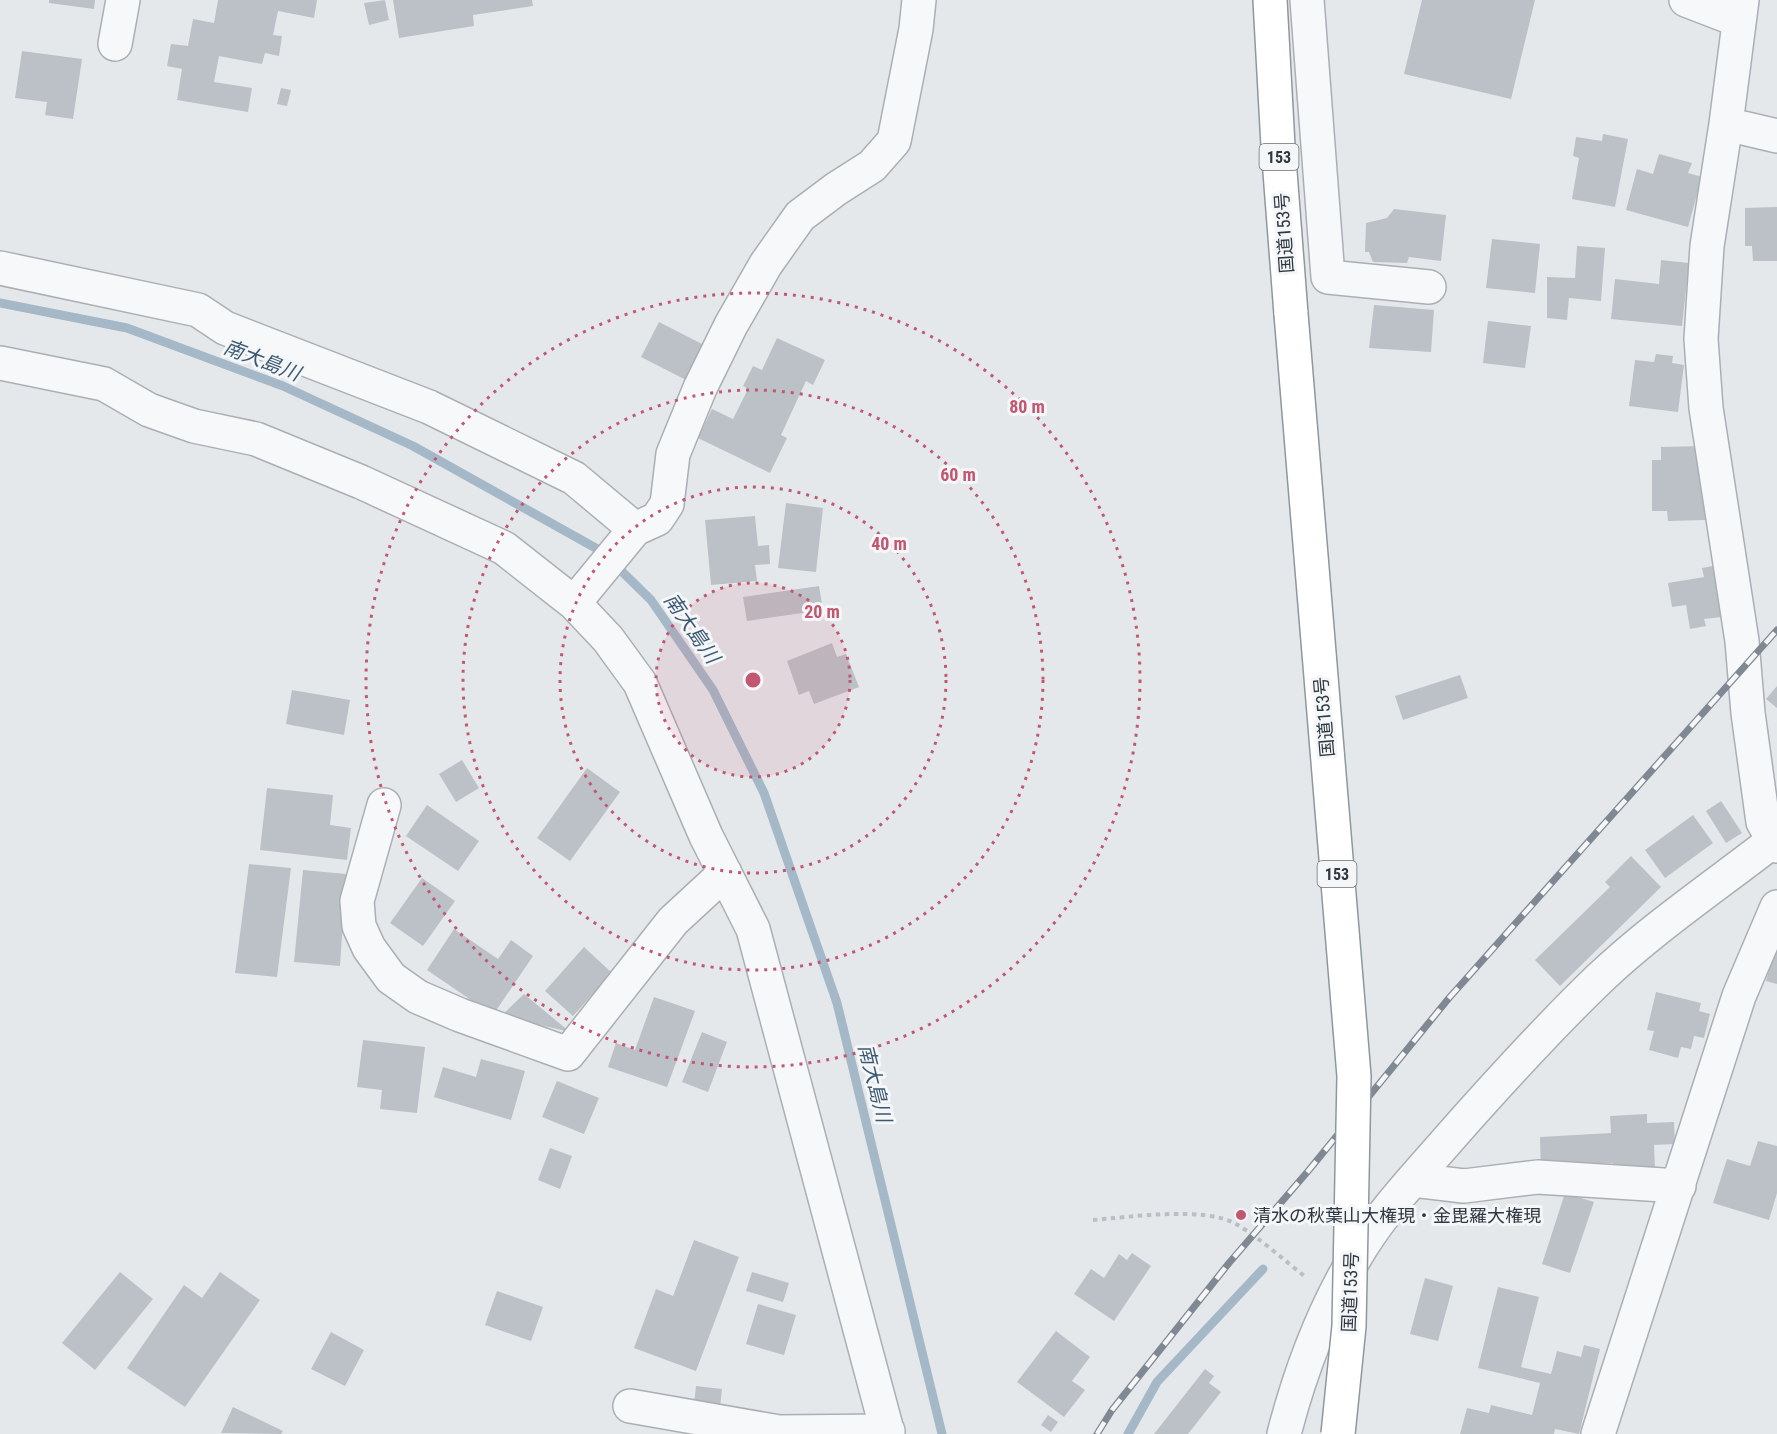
<svg xmlns="http://www.w3.org/2000/svg" width="1777" height="1434" font-family="'Roboto Condensed','Noto Sans JP',sans-serif">
<rect width="100%" height="100%" fill="#e5e8eb"/>
<g fill="none" stroke-linecap="round" stroke-linejoin="round">
<path stroke="#a4b8c7" stroke-width="9" d="M 0,303 L 127,328 L 283,386 L 413,446 L 601,551 L 651,600 L 713,690 L 764,793 L 837,1003 L 942,1434
M 1128,1434 L 1157,1382 L 1263,1269"/>
</g>
<path fill="#bcc1c7" d="M 49,0 L 95,0 L 94,9 L 49,3 Z
M 218,0 L 317,0 L 314,18 L 278,11 L 273,35 L 282,36 L 279,56 L 265,53 L 262,64 L 219,56 L 214,82 L 252,88 L 248,112 L 177,100 L 182,69 L 167,66 L 171,44 L 188,46 L 193,19 L 214,23 Z
M 385,0 L 389,20 L 369,25 L 364,3 Z
M 393,0 L 532,0 L 533,6 L 473,15 L 474,26 L 399,38 Z
M 1422,0 L 1535,0 L 1511,99 L 1404,74 Z
M 22,51 L 82,59 L 73,119 L 45,115 L 47,102 L 15,98 Z
M 281,88 L 291,90 L 287,106 L 277,104 Z
M 1603,134 L 1628,139 L 1615,207 L 1572,199 L 1579,158 L 1573,156 L 1576,137 L 1602,141 Z
M 1659,154 L 1692,163 L 1688,173 L 1702,177 L 1688,227 L 1626,210 L 1637,169 L 1653,174 Z
M 1777,207 L 1777,261 L 1753,261 L 1752,246 L 1745,246 L 1745,208 Z
M 1394,209 L 1446,215 L 1441,261 L 1409,257 L 1407,263 L 1373,262 L 1369,252 L 1365,252 L 1366,223 L 1387,218 Z
M 1492,239 L 1540,244 L 1535,293 L 1486,288 Z
M 1577,246 L 1605,248 L 1601,301 L 1569,298 L 1567,320 L 1547,318 L 1547,277 L 1575,278 Z
M 1661,260 L 1689,263 L 1682,326 L 1611,319 L 1615,279 L 1659,284 Z
M 1374,305 L 1434,310 L 1431,352 L 1369,348 Z
M 1488,321 L 1531,326 L 1525,368 L 1483,363 Z
M 659,322 L 706,346 L 688,381 L 641,357 Z
M 777,338 L 825,360 L 813,385 L 806,381 L 781,435 L 787,438 L 770,473 L 698,438 L 712,409 L 733,419 L 748,389 L 743,386 L 753,366 L 762,370 Z
M 1656,354 L 1673,356 L 1672,363 L 1684,365 L 1678,412 L 1629,406 L 1635,360 L 1654,362 Z
M 1703,446 L 1705,520 L 1668,521 L 1667,511 L 1652,511 L 1652,460 L 1661,460 L 1661,447 Z
M 786,503 L 823,508 L 816,572 L 778,568 Z
M 755,516 L 758,546 L 769,545 L 770,564 L 755,565 L 757,581 L 711,585 L 705,520 Z
M 1713,566 L 1722,617 L 1704,619 L 1706,626 L 1690,629 L 1686,605 L 1672,607 L 1668,583 L 1704,577 L 1702,568 Z
M 819,586 L 823,610 L 747,621 L 743,597 Z
M 832,643 L 837,657 L 846,654 L 859,687 L 814,704 L 809,691 L 799,695 L 787,661 Z
M 1460,675 L 1468,698 L 1403,720 L 1395,696 Z
M 1777,686 L 1777,708 L 1766,699 Z
M 292,690 L 350,700 L 344,735 L 286,724 Z
M 462,760 L 479,788 L 456,802 L 439,774 Z
M 587,768 L 620,792 L 570,861 L 537,838 Z
M 267,788 L 333,795 L 330,825 L 351,828 L 347,860 L 260,850 Z
M 1721,801 L 1742,833 L 1726,843 L 1706,811 Z
M 427,805 L 479,841 L 458,871 L 406,836 Z
M 1693,815 L 1713,843 L 1665,878 L 1645,850 Z
M 1631,856 L 1661,887 L 1560,986 L 1535,960 L 1610,887 L 1605,882 Z
M 249,864 L 291,868 L 277,977 L 235,973 Z
M 303,870 L 346,874 L 340,966 L 294,962 Z
M 422,878 L 455,901 L 423,946 L 390,923 Z
M 454,929 L 498,959 L 511,940 L 533,956 L 493,1015 L 427,970 Z
M 1776,943 L 1777,943 L 1777,984 L 1766,981 Z
M 584,947 L 612,973 L 573,1016 L 545,991 Z
M 1656,992 L 1701,1003 L 1699,1011 L 1710,1014 L 1704,1038 L 1694,1036 L 1691,1049 L 1681,1047 L 1678,1058 L 1649,1050 L 1654,1031 L 1647,1030 Z
M 524,994 L 570,1032 L 501,1016 Z
M 654,997 L 695,1011 L 667,1087 L 608,1067 L 616,1043 L 635,1050 Z
M 702,1032 L 727,1042 L 708,1092 L 682,1082 Z
M 363,1040 L 425,1047 L 417,1113 L 380,1109 L 382,1090 L 357,1087 Z
M 481,1059 L 525,1071 L 511,1120 L 434,1097 L 443,1067 L 476,1077 Z
M 557,1081 L 599,1098 L 584,1134 L 542,1117 Z
M 1647,1114 L 1647,1123 L 1674,1122 L 1675,1144 L 1654,1145 L 1655,1170 L 1614,1172 L 1613,1163 L 1586,1164 L 1541,1174 L 1540,1137 L 1611,1133 L 1610,1116 Z
M 1758,1141 L 1777,1146 L 1777,1193 L 1769,1220 L 1713,1203 L 1727,1159 L 1750,1166 Z
M 550,1148 L 572,1156 L 560,1189 L 538,1180 Z
M 1565,1193 L 1594,1202 L 1570,1273 L 1542,1264 Z
M 694,1240 L 739,1257 L 696,1371 L 634,1348 L 656,1289 L 673,1296 Z
M 1132,1253 L 1151,1266 L 1114,1321 L 1074,1294 L 1091,1269 L 1104,1278 L 1119,1254 L 1127,1260 Z
M 120,1272 L 153,1299 L 95,1370 L 62,1343 Z
M 220,1272 L 260,1300 L 185,1407 L 127,1368 L 184,1285 L 202,1298 Z
M 752,1272 L 789,1283 L 783,1302 L 746,1291 Z
M 1425,1278 L 1453,1286 L 1438,1341 L 1410,1334 Z
M 1498,1287 L 1539,1297 L 1521,1367 L 1551,1374 L 1557,1351 L 1581,1357 L 1584,1345 L 1600,1349 L 1579,1434 L 1555,1429 L 1554,1434 L 1460,1434 L 1467,1408 L 1489,1413 L 1491,1405 L 1532,1415 L 1540,1383 L 1478,1368 Z
M 497,1291 L 543,1307 L 531,1341 L 485,1325 Z
M 758,1304 L 796,1315 L 784,1355 L 746,1344 Z
M 1056,1331 L 1090,1357 L 1072,1381 L 1085,1390 L 1064,1417 L 1017,1382 Z
M 331,1332 L 364,1350 L 345,1386 L 311,1369 Z
M 1205,1369 L 1214,1376 L 1209,1383 L 1221,1392 L 1188,1434 L 1154,1434 Z
M 696,1386 L 722,1389 L 720,1407 L 694,1404 Z
M 233,1407 L 283,1431 L 281,1434 L 221,1433 Z
M 1048,1415 L 1058,1422 L 1051,1432 L 1041,1425 Z"/>
<g fill="none" stroke-linecap="round" stroke-linejoin="round">
<g stroke="#aaafb5" stroke-width="36">
<path id="minor" d="M 1307,0 L 1328,277 L 1429,287
M 1686,0 L 1738,20
M 1742,0 L 1726,124 L 1707,246 L 1701,339 L 1706,408 L 1742,641 L 1748,713 L 1763,822 L 1777,846
M 115,44 L 123,0
M 1726,124 L 1777,136
M 0,268 L 198,310 L 225,328 L 429,407 L 574,478 L 635,529
M 0,363 L 104,384 L 149,410 L 194,426 L 256,439 L 361,482 L 504,548 L 574,603 L 608,639 L 640,683 L 706,836 L 753,929 L 888,1434
M 574,603 L 635,529 L 657,519 L 667,504 L 673,454 L 700,388 L 731,325 L 766,264 L 800,216 L 836,189 L 872,166 L 894,141 L 916,29 L 919,0
M 384,805 L 357,901 L 359,926 L 369,948 L 391,978 L 418,997 L 460,1015 L 568,1054 L 673,921 L 725,873
M 1413,1180 L 1464,1186 L 1538,1177 L 1679,1186
M 630,1406 L 779,1432 L 888,1431
M 1284,1434 C 1301,1368 1325,1305 1362,1246 C 1387,1206 1422,1170 1453,1134 C 1500,1081 1548,1028 1599,979 C 1654,927 1718,884 1777,838
M 1598,1434 L 1739,996 L 1777,907"/>
</g>
<g stroke="#8d97a0" stroke-width="36">
<path id="highway" d="M 1270,0 L 1278,146 L 1291,314"/>
</g>
<path stroke="#bbbec3" stroke-width="4" stroke-dasharray="4.5 4.5" stroke-linecap="butt" d="M 1093,1220 C 1130,1217 1205,1206 1236,1224 C 1259,1237 1286,1262 1307,1278"/>
<use href="#minor" stroke="#f7f8fa" stroke-width="33"/>
<use href="#highway" stroke="#fff" stroke-width="33"/>
<g stroke="#808993" stroke-width="7">
<path id="rail" d="M 1097,1434 L 1112,1410 L 1229,1263 L 1309,1170 L 1449,998 L 1777,630"/>
</g>
<use href="#rail" stroke="#f4f6f8" stroke-width="4.5" stroke-dasharray="14" stroke-linecap="butt"/>
<g stroke="#8d97a0" stroke-width="36" stroke-linecap="butt">
<path id="highway-bridge" d="M 1291,314 L 1354,1076 L 1349,1326 L 1338,1434"/>
</g>
<use href="#highway-bridge" stroke="#fff" stroke-width="33"/>
</g>
<circle cx="753" cy="680" r="97" fill="#c25771" fill-opacity=".12"/>
<g fill="none" stroke="#c25771" stroke-width="3" stroke-dasharray="3 6">
<circle cx="753" cy="680" r="97"/>
<circle cx="753" cy="680" r="193"/>
<circle cx="753" cy="680" r="290"/>
<circle cx="753" cy="680" r="387"/>
</g>
<circle fill="#c25771" stroke="#f4f6f8" stroke-width="2" cx="1241" cy="1215" r="6"/>
<g text-anchor="middle" dominant-baseline="central" stroke-width="6" stroke-linejoin="round" paint-order="stroke">
<g fill="#f4f6f8" stroke="#697079" stroke-width="1.5">
<rect x="1259.5" y="144" width="39" height="26" rx="4.5"/>
<rect x="1317.5" y="861" width="39" height="26" rx="4.5"/>
</g>
<g font-size="16" font-weight="bold" fill="#2e3742">
<text x="1279" y="157">153</text>
<text x="1337" y="874">153</text>
</g>
<g font-size="18" fill="#2e3742" stroke="#f4f6f8">
<text transform="translate(1284 233) rotate(-94)">国道153号</text>
<text transform="translate(1324 717) rotate(-95)">国道153号</text>
<text transform="translate(1350 1292) rotate(-88)">国道153号</text>
</g>
<g font-size="18" fill="#2e3742" stroke="#f4f6f8" text-anchor="start">
<text x="1253" y="1215">清水の秋葉山大権現・金毘羅大権現</text>
</g>
<g font-size="20" font-style="italic" fill="#3b5972" stroke="#f4f6f8">
<text transform="translate(262 360) rotate(21)">南大島川</text>
<text transform="translate(692 628) rotate(55)">南大島川</text>
<text transform="translate(875 1083) rotate(76)">南大島川</text>
</g>
</g>
<circle cx="753" cy="680" r="9" fill="#c25771" stroke="#f4f6f8" stroke-width="3"/>
<g font-size="18" text-anchor="middle" font-weight="bold" fill="#c25771" stroke="#f4f6f8" stroke-width="6" stroke-linejoin="round" paint-order="stroke">
<text x="1027" y="413">80 m</text>
<text x="958" y="481">60 m</text>
<text x="889" y="550">40 m</text>
<text x="822" y="618">20 m</text>
</g>
</svg>
